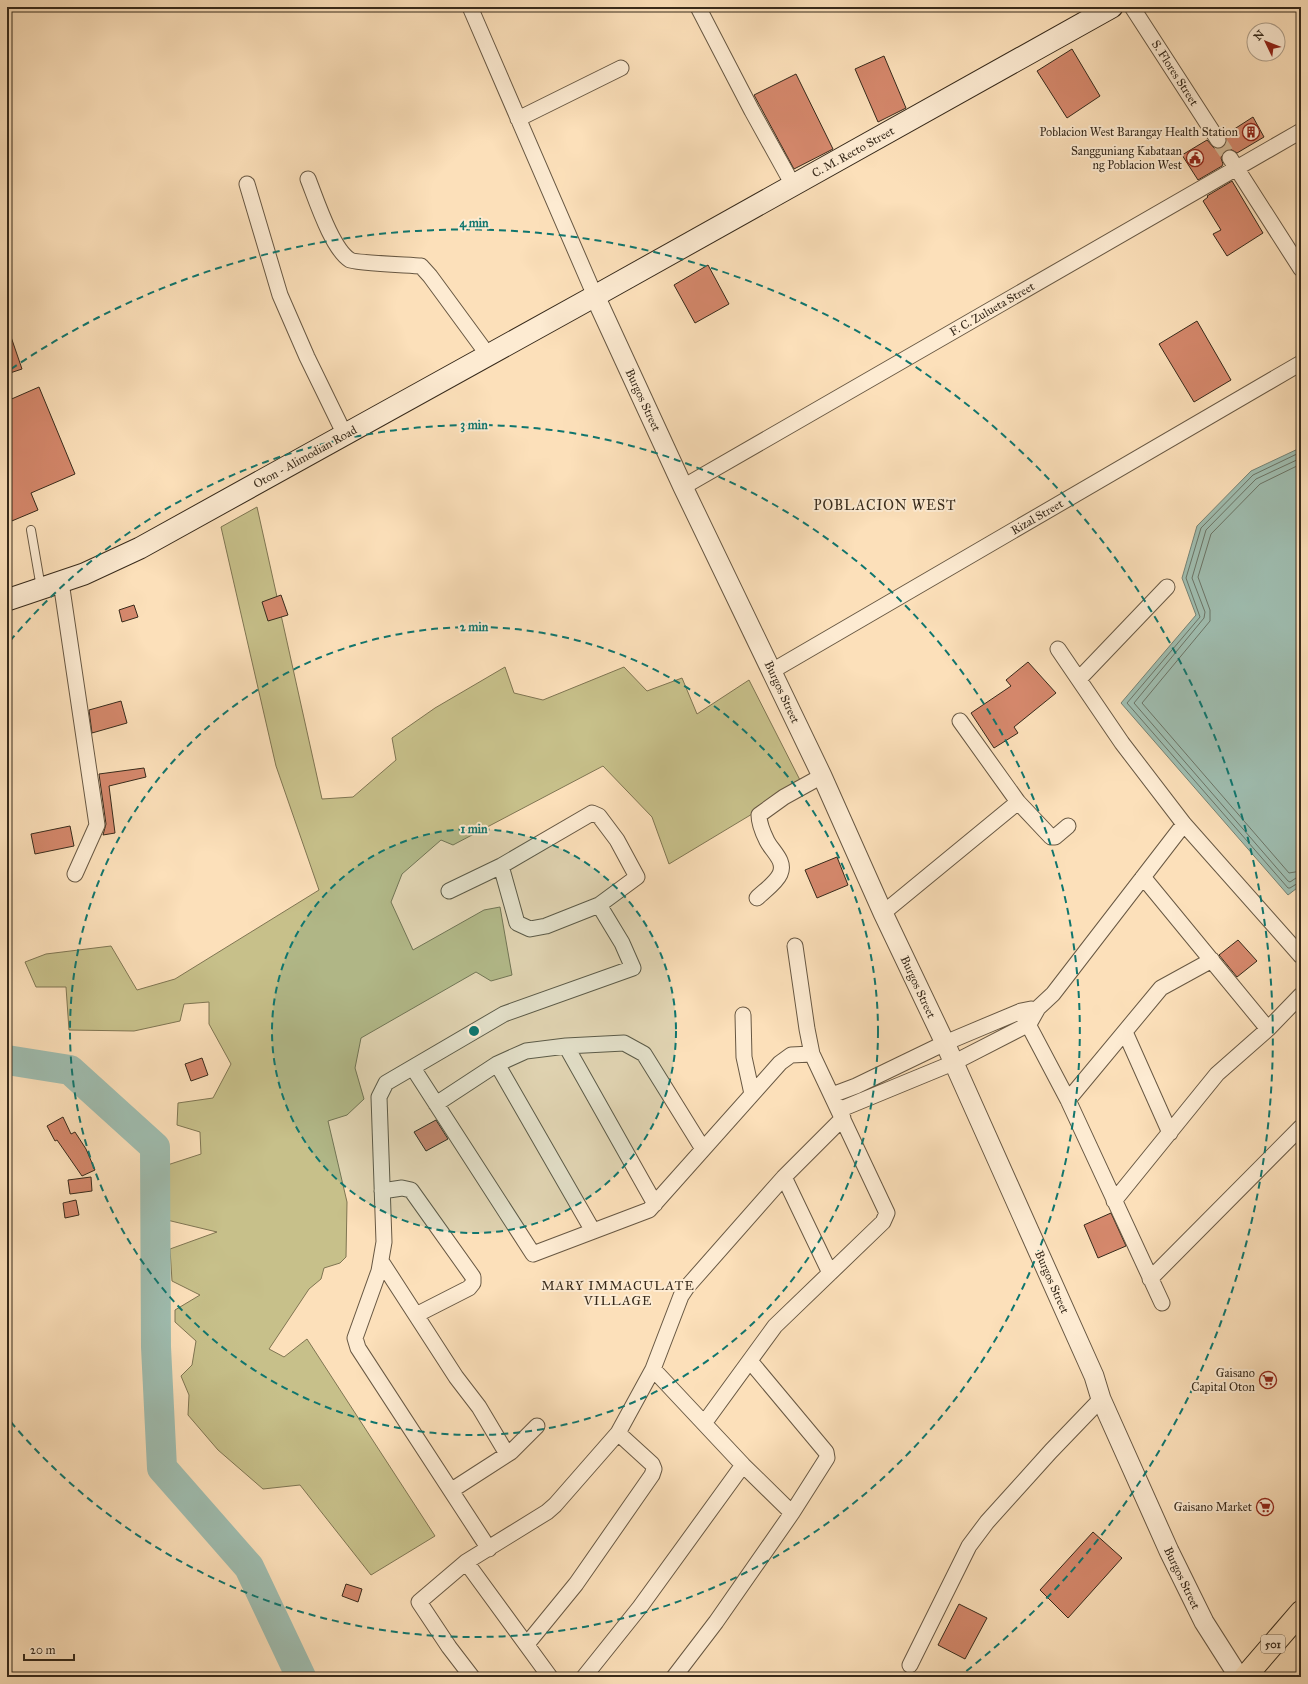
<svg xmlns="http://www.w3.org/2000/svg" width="1308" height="1684" font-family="'IM FELL Great Primer',serif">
<rect width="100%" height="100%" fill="#fce0ba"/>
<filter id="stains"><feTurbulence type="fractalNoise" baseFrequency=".005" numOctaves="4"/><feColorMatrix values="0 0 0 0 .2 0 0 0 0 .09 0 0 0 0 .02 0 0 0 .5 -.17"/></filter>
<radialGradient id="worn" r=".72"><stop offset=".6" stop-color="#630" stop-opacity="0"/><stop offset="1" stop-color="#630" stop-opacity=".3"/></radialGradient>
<path fill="#c7c08a" stroke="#7f7552" d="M 257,507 L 322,799 L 353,797 L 396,760 L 392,738 L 435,708 L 505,667 L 514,693 L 543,700 L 624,667 L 647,691 L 682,678 L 697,714 L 749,680 L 802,784 L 669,864 L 652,817 L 603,766 L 453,845 L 441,840 L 402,874 L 391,902 L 413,950 L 484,910 L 500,907 L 512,975 L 491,981 L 476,972 L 361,1038 L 355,1068 L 364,1099 L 347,1115 L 328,1121 L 347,1202 L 346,1257 L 340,1263 L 324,1268 L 321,1279 L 309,1289 L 269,1349 L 284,1357 L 307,1339 L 435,1536 L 371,1575 L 300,1485 L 263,1489 L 218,1450 L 188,1415 L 189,1395 L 181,1376 L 192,1365 L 196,1341 L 175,1322 L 175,1310 L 200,1295 L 172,1281 L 170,1249 L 217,1232 L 146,1215 L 149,1171 L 201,1154 L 200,1132 L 177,1125 L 178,1103 L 213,1098 L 231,1064 L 209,1024 L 209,1002 L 184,1004 L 180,1021 L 134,1031 L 69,1030 L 66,987 L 36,987 L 25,962 L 46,954 L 111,946 L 137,990 L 175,979 L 319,890 L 276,766 L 221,527 Z"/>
<path fill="#9fbdb0" stroke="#758274" d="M 1300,448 L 1301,885 L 1288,895 L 1121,703 L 1196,615 L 1182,578 L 1197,526 L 1251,471 Z"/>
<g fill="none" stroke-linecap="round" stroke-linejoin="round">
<path stroke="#6b7466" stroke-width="1" d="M 1301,452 L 1253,475 L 1201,528 L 1186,578 L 1200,617 L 1127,703 L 1288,888 L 1290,888 L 1298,883 L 1301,882
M 1301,458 L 1256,479 L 1206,530 L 1192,578 L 1205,612 L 1204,618 L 1134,703 L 1288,881 L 1290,882 L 1296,878 L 1301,877
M 1301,464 L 1260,484 L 1211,534 L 1198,577 L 1210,610 L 1210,621 L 1142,703 L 1289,873 L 1301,871"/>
<path stroke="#9fbdb0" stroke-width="30" d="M 7,1060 L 70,1070 L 155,1147 L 156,1347 L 162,1468 L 249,1567 L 301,1677"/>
</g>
<path fill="#d5886c" stroke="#372a1b" d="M 1072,49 L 1100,96 L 1067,118 L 1037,71 Z
M 884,56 L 906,108 L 878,122 L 855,69 Z
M 796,74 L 833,149 L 794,169 L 754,95 Z
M 1253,117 L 1264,137 L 1237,153 L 1230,149 L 1225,151 L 1221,158 L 1223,164 L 1222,166 L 1198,180 L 1182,155 L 1207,140 L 1214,148 L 1218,149 L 1223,148 L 1226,144 L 1225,135 Z
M 1232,181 L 1263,233 L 1227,256 L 1213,234 L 1221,230 L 1203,201 L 1208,197 L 1207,196 Z
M 708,265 L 729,304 L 695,323 L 674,285 Z
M 1197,321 L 1231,380 L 1194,402 L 1159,344 Z
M 7,331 L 9,331 L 22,369 L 7,374 Z
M 39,387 L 75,474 L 31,493 L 38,510 L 7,523 L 7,401 Z
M 281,595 L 288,615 L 268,621 L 262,602 Z
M 134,605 L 138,617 L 122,622 L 119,610 Z
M 1028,662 L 1056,693 L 1014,727 L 1018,733 L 994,748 L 971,713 L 1011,686 L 1006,680 Z
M 121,701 L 127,723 L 92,733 L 89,710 Z
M 144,768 L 146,777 L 109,786 L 115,833 L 103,835 L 106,824 L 99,774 Z
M 70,826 L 74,846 L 35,854 L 31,834 Z
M 837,857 L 848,885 L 817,898 L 805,870 Z
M 1238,940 L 1257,961 L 1237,977 L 1219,955 Z
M 202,1058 L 208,1075 L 191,1081 L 185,1064 Z
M 63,1117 L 71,1134 L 75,1132 L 86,1149 L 95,1170 L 82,1176 L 57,1140 L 55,1141 L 47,1126 Z
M 436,1120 L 448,1139 L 426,1151 L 414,1132 Z
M 91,1177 L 92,1191 L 70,1194 L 68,1180 Z
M 76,1200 L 79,1215 L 65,1218 L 63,1203 Z
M 1111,1213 L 1126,1246 L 1098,1258 L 1084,1225 Z
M 1093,1532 L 1122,1558 L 1068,1618 L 1040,1590 Z
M 346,1584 L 362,1589 L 358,1602 L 342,1596 Z
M 959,1604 L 987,1618 L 965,1659 L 938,1645 Z"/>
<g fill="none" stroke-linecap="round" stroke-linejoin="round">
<path stroke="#d5bc9a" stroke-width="15" stroke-dasharray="15 8" stroke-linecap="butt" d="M 1218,140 L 1230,158"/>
<g stroke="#685843" stroke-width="10">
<path id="service" d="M 31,530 L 41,588"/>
</g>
<g stroke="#685843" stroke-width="17">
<path id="minor" d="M 470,7 L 595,296
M 698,7 L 752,111 L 793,185
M 1132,7 L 1218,140
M 518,119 L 621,68
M 1230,158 L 1301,269
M 308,179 C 316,199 332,249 350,260 C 355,263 410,265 421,266 L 430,276 L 488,355
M 247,184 L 280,295 L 307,357 L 345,435
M 683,487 L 1301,131
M 61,582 L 97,825 L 75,874
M 1058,649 L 1122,743 L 1184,824 L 1301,956
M 772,671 L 1301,363
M 1079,679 L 1167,587
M 960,721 L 1018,802 L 1051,837 L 1055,837 L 1068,826
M 1143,877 L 1268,1029
M 449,891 L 501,866 L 592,813 L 599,816 L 617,840 L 637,877 L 599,905 L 546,926 L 530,929 L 517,923 L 501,866
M 757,898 C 764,891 776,883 780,874 C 786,861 772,851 767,841 C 763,833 759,824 759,815 L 784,797 L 822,776
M 883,913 L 1018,802
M 1021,1011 L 1068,1100 L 1162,1303
M 743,1015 L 744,1057 L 752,1094
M 1125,1032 L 1170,1133
M 566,1046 L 655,1204
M 497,1064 L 593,1231
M 413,1068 L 533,1254 L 649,1210 L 780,1063 L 791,1055 L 812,1054
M 832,1095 L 856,1086 L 945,1043 L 1021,1011 L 1031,1009
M 1068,1100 L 1161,988 L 1212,960
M 436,1104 L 497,1064 L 526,1051 L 566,1046 L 624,1043 L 644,1054 L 703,1149
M 839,1110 L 953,1063 L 1029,1024 L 1038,1008 L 1053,994 L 1184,824
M 784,1177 L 830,1273
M 382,1191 L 402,1188 L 411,1190 L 473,1277 L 473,1283 L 469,1288 L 416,1315
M 1114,1201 L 1217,1074 L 1268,1029 L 1301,995
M 381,1261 L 456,1377 L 479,1407 L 507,1454
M 1150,1279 L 1301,1127
M 653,1369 L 743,1465 L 792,1513
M 705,1422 L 775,1326 L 883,1222 L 887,1213 L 812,1054 L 807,1029 L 795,946
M 452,1490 L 511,1452 L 537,1426
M 489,1549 L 358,1348 L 355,1338 L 379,1271 L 384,1242 L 379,1097 L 386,1083 L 504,1014 L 633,968 L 622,943 L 599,905
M 466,1562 L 550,1677
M 527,1644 L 576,1584 L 652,1475 L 654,1469 L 652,1464 L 618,1433
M 910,1665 L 969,1546 L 987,1522 L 1051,1451 L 1101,1399
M 472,1677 L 449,1647 L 419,1602 L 466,1562 L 547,1512 L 555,1505 L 618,1433 L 653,1369 L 681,1296 L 687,1287 L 784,1177 L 843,1118
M 584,1677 L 640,1607 L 743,1465
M 674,1677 L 716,1622 L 792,1513 L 827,1458 L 826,1452 L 750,1361"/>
</g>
<g stroke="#685843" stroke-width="21">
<path id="tertiary" d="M 595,296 L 683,487 L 822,776 L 883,913 L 945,1043 L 1094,1376 L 1101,1399 L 1169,1551 L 1204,1622 L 1239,1677"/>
</g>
<g stroke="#372a1b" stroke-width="23">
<path id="secondary" d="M 7,600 L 84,574 L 140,548 L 595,296 L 1112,7"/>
</g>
<g stroke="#372a1b" stroke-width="24">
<path id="primary" d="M 1245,1677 L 1301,1612"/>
</g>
<use href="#service" stroke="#fdebd2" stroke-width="8"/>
<use href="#minor" stroke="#fdebd2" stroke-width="15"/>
<use href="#tertiary" stroke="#fdebd2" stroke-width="19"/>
<use href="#secondary" stroke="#fdebd2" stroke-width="21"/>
<use href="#primary" stroke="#fce0ba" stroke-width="22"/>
</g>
<circle cx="474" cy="1031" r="202" fill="#0f766e" fill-opacity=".12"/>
<g fill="none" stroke="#0f766e" stroke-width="2" stroke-dasharray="7 5">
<circle cx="474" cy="1031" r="202"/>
<circle cx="474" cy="1031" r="404"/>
<path d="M10 641A606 606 0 1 1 10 1421"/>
<path d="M11 369A808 808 0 0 1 960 1676"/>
</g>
<defs>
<g id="building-ring" transform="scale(0.9)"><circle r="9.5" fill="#fdebd2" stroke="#8f2418" stroke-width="1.5"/><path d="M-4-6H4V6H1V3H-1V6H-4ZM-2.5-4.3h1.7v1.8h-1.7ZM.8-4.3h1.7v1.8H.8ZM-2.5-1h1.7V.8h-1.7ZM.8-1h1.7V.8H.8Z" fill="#8f2418"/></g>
<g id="civic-ring" transform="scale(0.9)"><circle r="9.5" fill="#fdebd2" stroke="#8f2418" stroke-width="1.5"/><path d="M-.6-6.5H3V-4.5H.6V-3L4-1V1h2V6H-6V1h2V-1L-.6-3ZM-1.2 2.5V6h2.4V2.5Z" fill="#8f2418"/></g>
<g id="supermarket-ring" transform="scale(0.9)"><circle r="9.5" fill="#fdebd2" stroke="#8f2418" stroke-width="1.5"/><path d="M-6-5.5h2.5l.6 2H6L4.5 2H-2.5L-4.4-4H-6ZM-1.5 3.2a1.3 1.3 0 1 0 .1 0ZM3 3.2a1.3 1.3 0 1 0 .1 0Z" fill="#8f2418"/></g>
</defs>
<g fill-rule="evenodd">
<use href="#building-ring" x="1251" y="132"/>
<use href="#civic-ring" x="1195" y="158"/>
<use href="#supermarket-ring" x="1268" y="1380"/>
<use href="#supermarket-ring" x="1265" y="1507"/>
</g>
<g text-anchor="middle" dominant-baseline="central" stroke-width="4" stroke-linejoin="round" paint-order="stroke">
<rect fill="#fdebd2" stroke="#726452" stroke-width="1" x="1261" y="1635" width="24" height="18" rx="3"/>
<g font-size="11" font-weight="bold" fill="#372a1b">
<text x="1273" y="1644">501</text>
</g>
<g font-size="12" fill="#372a1b" stroke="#fdebd2">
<text transform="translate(1175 73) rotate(57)">S. Flores Street</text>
<text transform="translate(853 152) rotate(-29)">C. M. Recto Street</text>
<text transform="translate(992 309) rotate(-30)">F. C. Zulueta Street</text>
<text transform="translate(643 400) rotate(65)">Burgos Street</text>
<text transform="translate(305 457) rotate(-29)">Oton - Alimodian Road</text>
<text transform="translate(1037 517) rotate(-30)">Rizal Street</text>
<text transform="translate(782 692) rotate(65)">Burgos Street</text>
<text transform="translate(918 987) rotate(65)">Burgos Street</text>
<text transform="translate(1052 1282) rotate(66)">Burgos Street</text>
<text transform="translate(1182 1578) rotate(64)">Burgos Street</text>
</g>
<g font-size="12" fill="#372a1b" stroke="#fdebd2" text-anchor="end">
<text x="1238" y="132">Poblacion West Barangay Health Station</text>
<text x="1182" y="151">Sangguniang Kabataan<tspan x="1182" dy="14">ng Poblacion West</tspan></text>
<text x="1255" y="1373">Gaisano<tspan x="1255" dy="14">Capital Oton</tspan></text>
<text x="1252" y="1507">Gaisano Market</text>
</g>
<g font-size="13" letter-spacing="1" fill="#372a1b" stroke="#fdebd2">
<text x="618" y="1286">MARY IMMACULATE<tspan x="618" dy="15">VILLAGE</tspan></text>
</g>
<g font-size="14" letter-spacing="1" fill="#372a1b" stroke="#fdebd2">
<text x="885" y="505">POBLACION WEST</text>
</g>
</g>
<circle cx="474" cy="1031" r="6" fill="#0f766e" stroke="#fdebd2" stroke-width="2"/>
<g font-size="12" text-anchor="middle" font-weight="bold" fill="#0f766e" stroke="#fdebd2" stroke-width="4" stroke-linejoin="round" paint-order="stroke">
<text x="474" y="227">4 min</text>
<text x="474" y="429">3 min</text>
<text x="474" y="631">2 min</text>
<text x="474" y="833">1 min</text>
</g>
<rect width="1308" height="1684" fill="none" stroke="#fce0ba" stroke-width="24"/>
<rect x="8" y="8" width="1292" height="1668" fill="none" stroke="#372a1b" stroke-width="2"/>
<rect x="12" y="12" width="1284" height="1660" fill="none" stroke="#372a1b"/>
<g transform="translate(1266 42) rotate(313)"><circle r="19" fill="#fdebd2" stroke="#ae9e89"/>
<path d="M0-3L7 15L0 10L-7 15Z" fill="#8f2418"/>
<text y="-6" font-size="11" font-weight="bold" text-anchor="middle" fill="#372a1b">N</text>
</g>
<path d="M24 1654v6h50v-6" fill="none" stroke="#372a1b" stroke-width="2"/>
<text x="30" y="1654" font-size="12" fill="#372a1b" stroke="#fdebd2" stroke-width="3" paint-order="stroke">20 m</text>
<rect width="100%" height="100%" filter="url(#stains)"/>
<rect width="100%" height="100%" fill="url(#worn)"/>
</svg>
